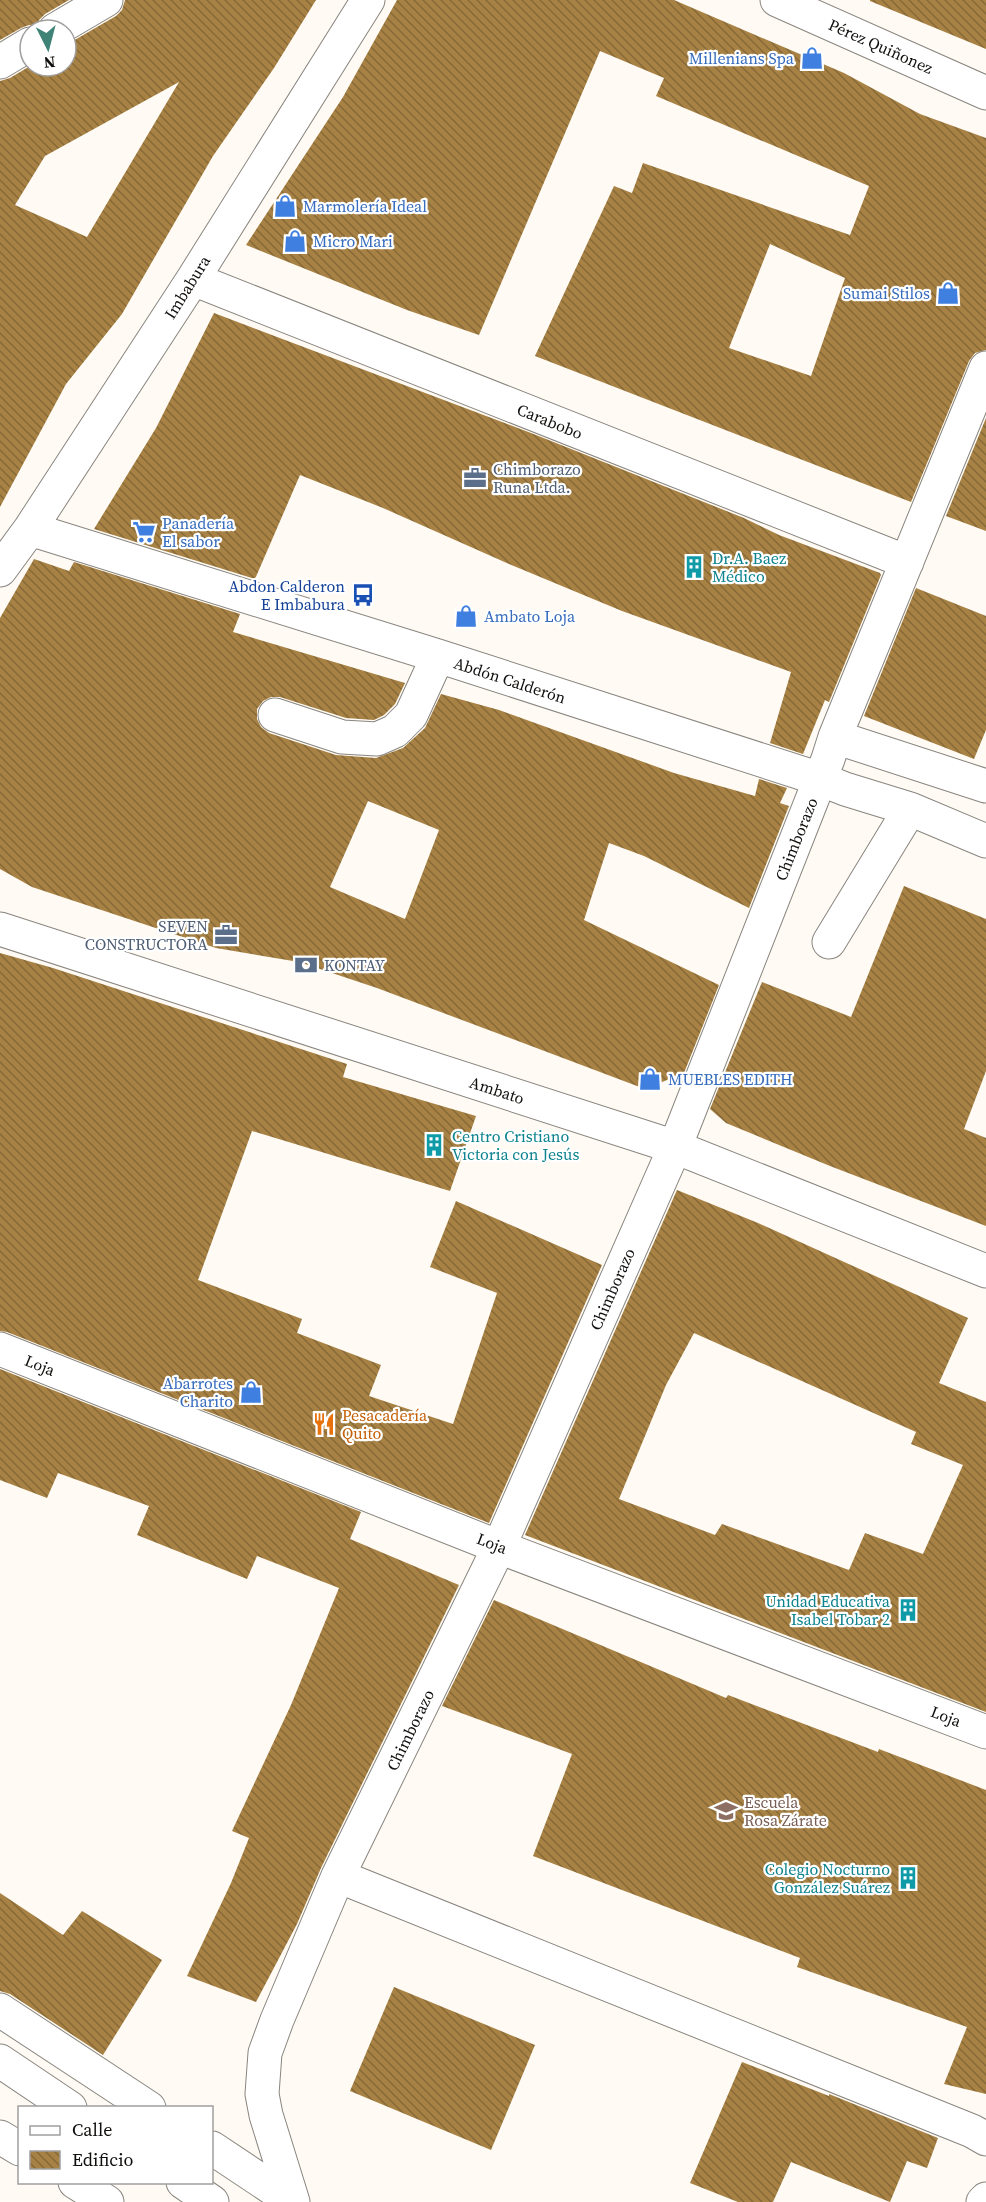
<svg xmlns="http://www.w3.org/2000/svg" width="986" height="2202" font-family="'Source Serif 4',serif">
<defs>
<pattern id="building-back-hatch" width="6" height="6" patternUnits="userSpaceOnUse" patternTransform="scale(1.5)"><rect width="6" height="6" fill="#a88244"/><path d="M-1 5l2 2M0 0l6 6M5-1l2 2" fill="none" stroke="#876937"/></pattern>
</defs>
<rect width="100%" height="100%" fill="#fffbf4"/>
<path fill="url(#building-back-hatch)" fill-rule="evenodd" d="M 0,0 L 69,0 L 45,14 L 39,20 L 37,27 L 29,25 L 21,28 L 0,40 Z
M 125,0 L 316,0 L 274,68 L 213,156 L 122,314 L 66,384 L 0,507 L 0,81 L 10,78 L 30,66 L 66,66 L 66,45 L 116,16 L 122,10 ZM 179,82 L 87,237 L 15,205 L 45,156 Z
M 397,0 L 674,0 L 844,73 L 920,114 L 986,138 L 986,350 L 975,353 L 969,361 L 911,502 L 535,356 L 614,186 L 632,193 L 643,163 L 850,235 L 869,186 L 656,96 L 664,78 L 600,51 L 479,335 L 407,310 L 246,245 L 343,97 ZM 770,244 L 845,278 L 811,376 L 729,348 Z
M 870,0 L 986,0 L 986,49 L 870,1 Z
M 214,313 L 531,433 L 744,518 L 779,535 L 880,573 L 881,575 L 829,702 L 825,700 L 803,754 L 770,743 L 791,672 L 622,611 L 509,564 L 383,508 L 300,475 L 255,579 L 94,529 L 156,428 Z
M 986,418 L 986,531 L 946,516 Z
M 34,559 L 69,571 L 74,562 L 240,614 L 233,632 L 405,683 L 395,704 L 384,715 L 374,720 L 346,718 L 280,697 L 271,697 L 263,701 L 257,709 L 257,719 L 261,727 L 269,733 L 336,755 L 376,758 L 403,748 L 425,728 L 441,694 L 499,710 L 674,773 L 755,796 L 759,779 L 787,788 L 780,803 L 789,806 L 749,908 L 644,856 L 609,843 L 584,920 L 719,985 L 684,1073 L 645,1089 L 377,988 L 299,962 L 216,948 L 32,887 L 0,869 L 0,618 ZM 368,801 L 439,830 L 405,919 L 330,887 Z
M 916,588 L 986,616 L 986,730 L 974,759 L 864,716 Z
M 904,886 L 986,919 L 986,1071 L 964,1129 L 986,1138 L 986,1226 L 830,1166 L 726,1123 L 710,1109 L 762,982 L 851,1017 Z
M 0,953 L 53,968 L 347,1064 L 343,1077 L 476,1116 L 450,1191 L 252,1131 L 198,1280 L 302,1319 L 297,1333 L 381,1365 L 369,1396 L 453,1424 L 497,1293 L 430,1267 L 456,1201 L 602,1265 L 489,1523 L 7,1332 L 0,1331 Z
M 677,1190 L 758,1223 L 968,1318 L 939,1383 L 986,1402 L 986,1712 L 525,1535 ZM 694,1333 L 916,1432 L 911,1444 L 963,1465 L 923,1554 L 865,1533 L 849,1570 L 722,1524 L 715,1535 L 619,1499 L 666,1385 Z
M 0,1369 L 361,1512 L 350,1539 L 459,1585 L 321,1868 L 297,1924 L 256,2002 L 187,1976 L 231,1883 L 249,1838 L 232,1831 L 291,1705 L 339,1588 L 257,1556 L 247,1579 L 137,1535 L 149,1506 L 58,1473 L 47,1498 L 0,1480 Z
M 494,1600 L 726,1698 L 728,1695 L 878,1752 L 879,1749 L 986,1790 L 986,2094 L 944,2084 L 967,2027 L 797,1967 L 800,1958 L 533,1856 L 572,1754 L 442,1706 Z
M 0,1893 L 63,1935 L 82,1911 L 162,1960 L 103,2055 L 10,1994 L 0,1991 Z
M 394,1987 L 535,2045 L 491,2150 L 350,2091 Z
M 742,2062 L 829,2096 L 829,2094 L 938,2138 L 927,2168 L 907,2161 L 890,2202 L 791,2162 L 773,2202 L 738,2202 L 690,2183 Z"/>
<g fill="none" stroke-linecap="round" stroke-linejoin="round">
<g stroke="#89857f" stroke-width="35">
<path id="minor" d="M 777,0 L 986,93
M 55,30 L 106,0
M 0,62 L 30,44
M 193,279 L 907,562
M 30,529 L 438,656 L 820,779 L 845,789 L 910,809 L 986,841
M 0,570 L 30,529 L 193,279 L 368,0
M 275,715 L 342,737 L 377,739 L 395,731 L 411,715 L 438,656
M 835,737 L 986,786
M 0,929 L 675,1147 L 986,1271
M 829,942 L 910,809
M 0,1349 L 499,1547 L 986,1732
M 338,1876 L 972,2131 L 986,2139
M 0,2010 L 149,2108
M 212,2148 L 293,2202
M 293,2202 L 266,2115 L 262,2094 L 265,2053 L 277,2020 L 338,1876 L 499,1547 L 675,1147 L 828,759 L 835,737 L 986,368"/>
</g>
<g stroke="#89857f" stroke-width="35">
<path id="major" d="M 0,2061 L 70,2108
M 0,2137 L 20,2149
M 75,2182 L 107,2202
M 183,2182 L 212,2202
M 983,2202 L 986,2199"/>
</g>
<use href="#minor" stroke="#fff" stroke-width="33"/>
<use href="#major" stroke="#fff" stroke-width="33"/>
</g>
<defs>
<g id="shop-bare" transform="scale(1.8)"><path d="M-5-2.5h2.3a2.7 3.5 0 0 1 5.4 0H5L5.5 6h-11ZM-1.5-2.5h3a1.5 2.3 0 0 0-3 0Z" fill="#3f7fe0" stroke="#fff" stroke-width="2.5" paint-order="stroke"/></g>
<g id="office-bare" transform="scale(1.8)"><path d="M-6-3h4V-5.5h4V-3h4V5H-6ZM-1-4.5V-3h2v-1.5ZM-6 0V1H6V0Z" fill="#5c6f8a" stroke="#fff" stroke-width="2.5" paint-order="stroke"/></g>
<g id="supermarket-bare" transform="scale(1.8)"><path d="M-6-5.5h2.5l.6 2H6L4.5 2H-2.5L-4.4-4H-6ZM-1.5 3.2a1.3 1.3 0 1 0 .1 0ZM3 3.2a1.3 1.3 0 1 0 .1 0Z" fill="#3f7fe0" stroke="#fff" stroke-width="2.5" paint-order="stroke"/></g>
<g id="building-bare" transform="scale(1.8)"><path d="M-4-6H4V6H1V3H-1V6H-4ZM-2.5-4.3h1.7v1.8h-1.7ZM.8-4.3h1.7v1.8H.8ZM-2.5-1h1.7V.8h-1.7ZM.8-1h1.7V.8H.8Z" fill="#0f9aa8" stroke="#fff" stroke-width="2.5" paint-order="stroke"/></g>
<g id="bus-bare" transform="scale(1.8)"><path d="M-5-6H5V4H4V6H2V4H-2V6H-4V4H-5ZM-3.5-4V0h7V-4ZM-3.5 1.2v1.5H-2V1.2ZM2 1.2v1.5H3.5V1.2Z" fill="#1a4fb4" stroke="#fff" stroke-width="2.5" paint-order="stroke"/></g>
<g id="bank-bare" transform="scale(1.8)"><path d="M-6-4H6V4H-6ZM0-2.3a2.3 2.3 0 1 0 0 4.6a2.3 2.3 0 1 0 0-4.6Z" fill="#5c6f8a" stroke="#fff" stroke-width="2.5" paint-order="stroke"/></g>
<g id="restaurant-bare" transform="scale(1.8)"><path d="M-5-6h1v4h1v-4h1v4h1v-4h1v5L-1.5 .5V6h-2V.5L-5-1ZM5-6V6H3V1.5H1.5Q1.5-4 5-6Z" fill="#e8710a" stroke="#fff" stroke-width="2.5" paint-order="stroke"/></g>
<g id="school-bare" transform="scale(1.8)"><path d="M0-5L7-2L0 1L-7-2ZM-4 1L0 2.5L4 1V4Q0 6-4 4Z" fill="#8d6e63" stroke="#fff" stroke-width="2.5" paint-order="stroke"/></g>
</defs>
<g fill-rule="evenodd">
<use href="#shop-bare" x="812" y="58"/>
<use href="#shop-bare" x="285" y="206"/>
<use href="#shop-bare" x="295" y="241"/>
<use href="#shop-bare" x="948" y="293"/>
<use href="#office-bare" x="475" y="478"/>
<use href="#supermarket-bare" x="144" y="532"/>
<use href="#building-bare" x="694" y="567"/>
<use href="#bus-bare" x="363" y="595"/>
<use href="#shop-bare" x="466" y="616"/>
<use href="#office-bare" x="226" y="935"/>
<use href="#bank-bare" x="306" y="965"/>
<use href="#shop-bare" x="650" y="1079"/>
<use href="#building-bare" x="434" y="1145"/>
<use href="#shop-bare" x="251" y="1392"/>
<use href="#restaurant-bare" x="324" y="1424"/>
<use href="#building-bare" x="908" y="1610"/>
<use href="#school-bare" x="726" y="1811"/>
<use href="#building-bare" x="908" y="1878"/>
</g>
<g text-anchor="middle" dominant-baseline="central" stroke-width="4.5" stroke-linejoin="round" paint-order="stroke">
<g font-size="16" fill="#110f0d" stroke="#fff">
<text transform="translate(881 46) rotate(24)">Pérez Quiñonez</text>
<text transform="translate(187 287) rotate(-58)">Imbabura</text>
<text transform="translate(550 421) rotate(22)">Carabobo</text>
<text transform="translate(510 680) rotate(18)">Abdón Calderón</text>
<text transform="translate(796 839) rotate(-68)">Chimborazo</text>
<text transform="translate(497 1090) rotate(18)">Ambato</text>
<text transform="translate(612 1289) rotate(-66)">Chimborazo</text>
<text transform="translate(40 1365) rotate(22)">Loja</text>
<text transform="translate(492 1543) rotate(21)">Loja</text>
<text transform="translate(946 1716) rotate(21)">Loja</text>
<text transform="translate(410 1730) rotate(-64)">Chimborazo</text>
</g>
<g font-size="16" fill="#366cbe" stroke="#fff" text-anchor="start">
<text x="794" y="58" text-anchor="end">Millenians Spa</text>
<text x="303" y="206">Marmolería Ideal</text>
<text x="313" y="241">Micro Mari</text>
<text x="930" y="293" text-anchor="end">Sumai Stilos</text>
<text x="162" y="523">Panadería<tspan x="162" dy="18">El sabor</tspan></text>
<text x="484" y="616">Ambato Loja</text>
<text x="668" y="1079">MUEBLES EDITH</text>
<text x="233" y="1383" text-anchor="end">Abarrotes<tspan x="233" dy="18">Charito</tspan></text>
</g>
<g font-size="16" fill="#4e5e75" stroke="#fff" text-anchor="start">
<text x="493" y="469">Chimborazo<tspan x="493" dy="18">Runa Ltda.</tspan></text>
<text x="208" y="926" text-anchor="end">SEVEN<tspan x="208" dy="18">CONSTRUCTORA</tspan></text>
<text x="324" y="965">KONTAY</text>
</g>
<g font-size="16" fill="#0d838f" stroke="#fff" text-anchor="start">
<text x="712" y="558">Dr.A. Baez<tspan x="712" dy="18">Médico</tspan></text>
<text x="452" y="1136">Centro Cristiano<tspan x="452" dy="18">Victoria con Jesús</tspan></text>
<text x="890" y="1601" text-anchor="end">Unidad Educativa<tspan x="890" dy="18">Isabel Tobar 2</tspan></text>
<text x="890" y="1869" text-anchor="end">Colegio Nocturno<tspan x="890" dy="18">González Suárez</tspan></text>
</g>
<g font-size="16" fill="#164399" stroke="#fff" text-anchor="end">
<text x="345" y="586">Abdon Calderon<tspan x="345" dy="18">E Imbabura</tspan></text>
</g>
<g font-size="16" fill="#c56008" stroke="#fff" text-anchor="start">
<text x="342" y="1415">Pesacadería<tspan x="342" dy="18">Quito</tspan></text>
</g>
<g font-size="16" fill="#785e54" stroke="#fff" text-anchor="start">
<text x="744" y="1802">Escuela<tspan x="744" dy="18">Rosa Zárate</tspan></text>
</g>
</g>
<rect x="18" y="2106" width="195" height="78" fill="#ffffff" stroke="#a09f9e" stroke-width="1.5"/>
<rect x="30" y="2126" width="30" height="9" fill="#ffffff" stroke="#a09f9e" stroke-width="1.5"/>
<text x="72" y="2136" font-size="18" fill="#110f0d">Calle</text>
<rect x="30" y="2151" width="30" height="18" fill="url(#building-back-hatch)" stroke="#a09f9e" stroke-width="1.5"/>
<text x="72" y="2166" font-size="18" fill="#110f0d">Edificio</text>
<g transform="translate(48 48) rotate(174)"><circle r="28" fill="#ffffff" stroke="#a09f9e" stroke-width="1.5"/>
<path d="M0-4.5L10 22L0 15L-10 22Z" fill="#3f8377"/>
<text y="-9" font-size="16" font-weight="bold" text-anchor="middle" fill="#110f0d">N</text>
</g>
</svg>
